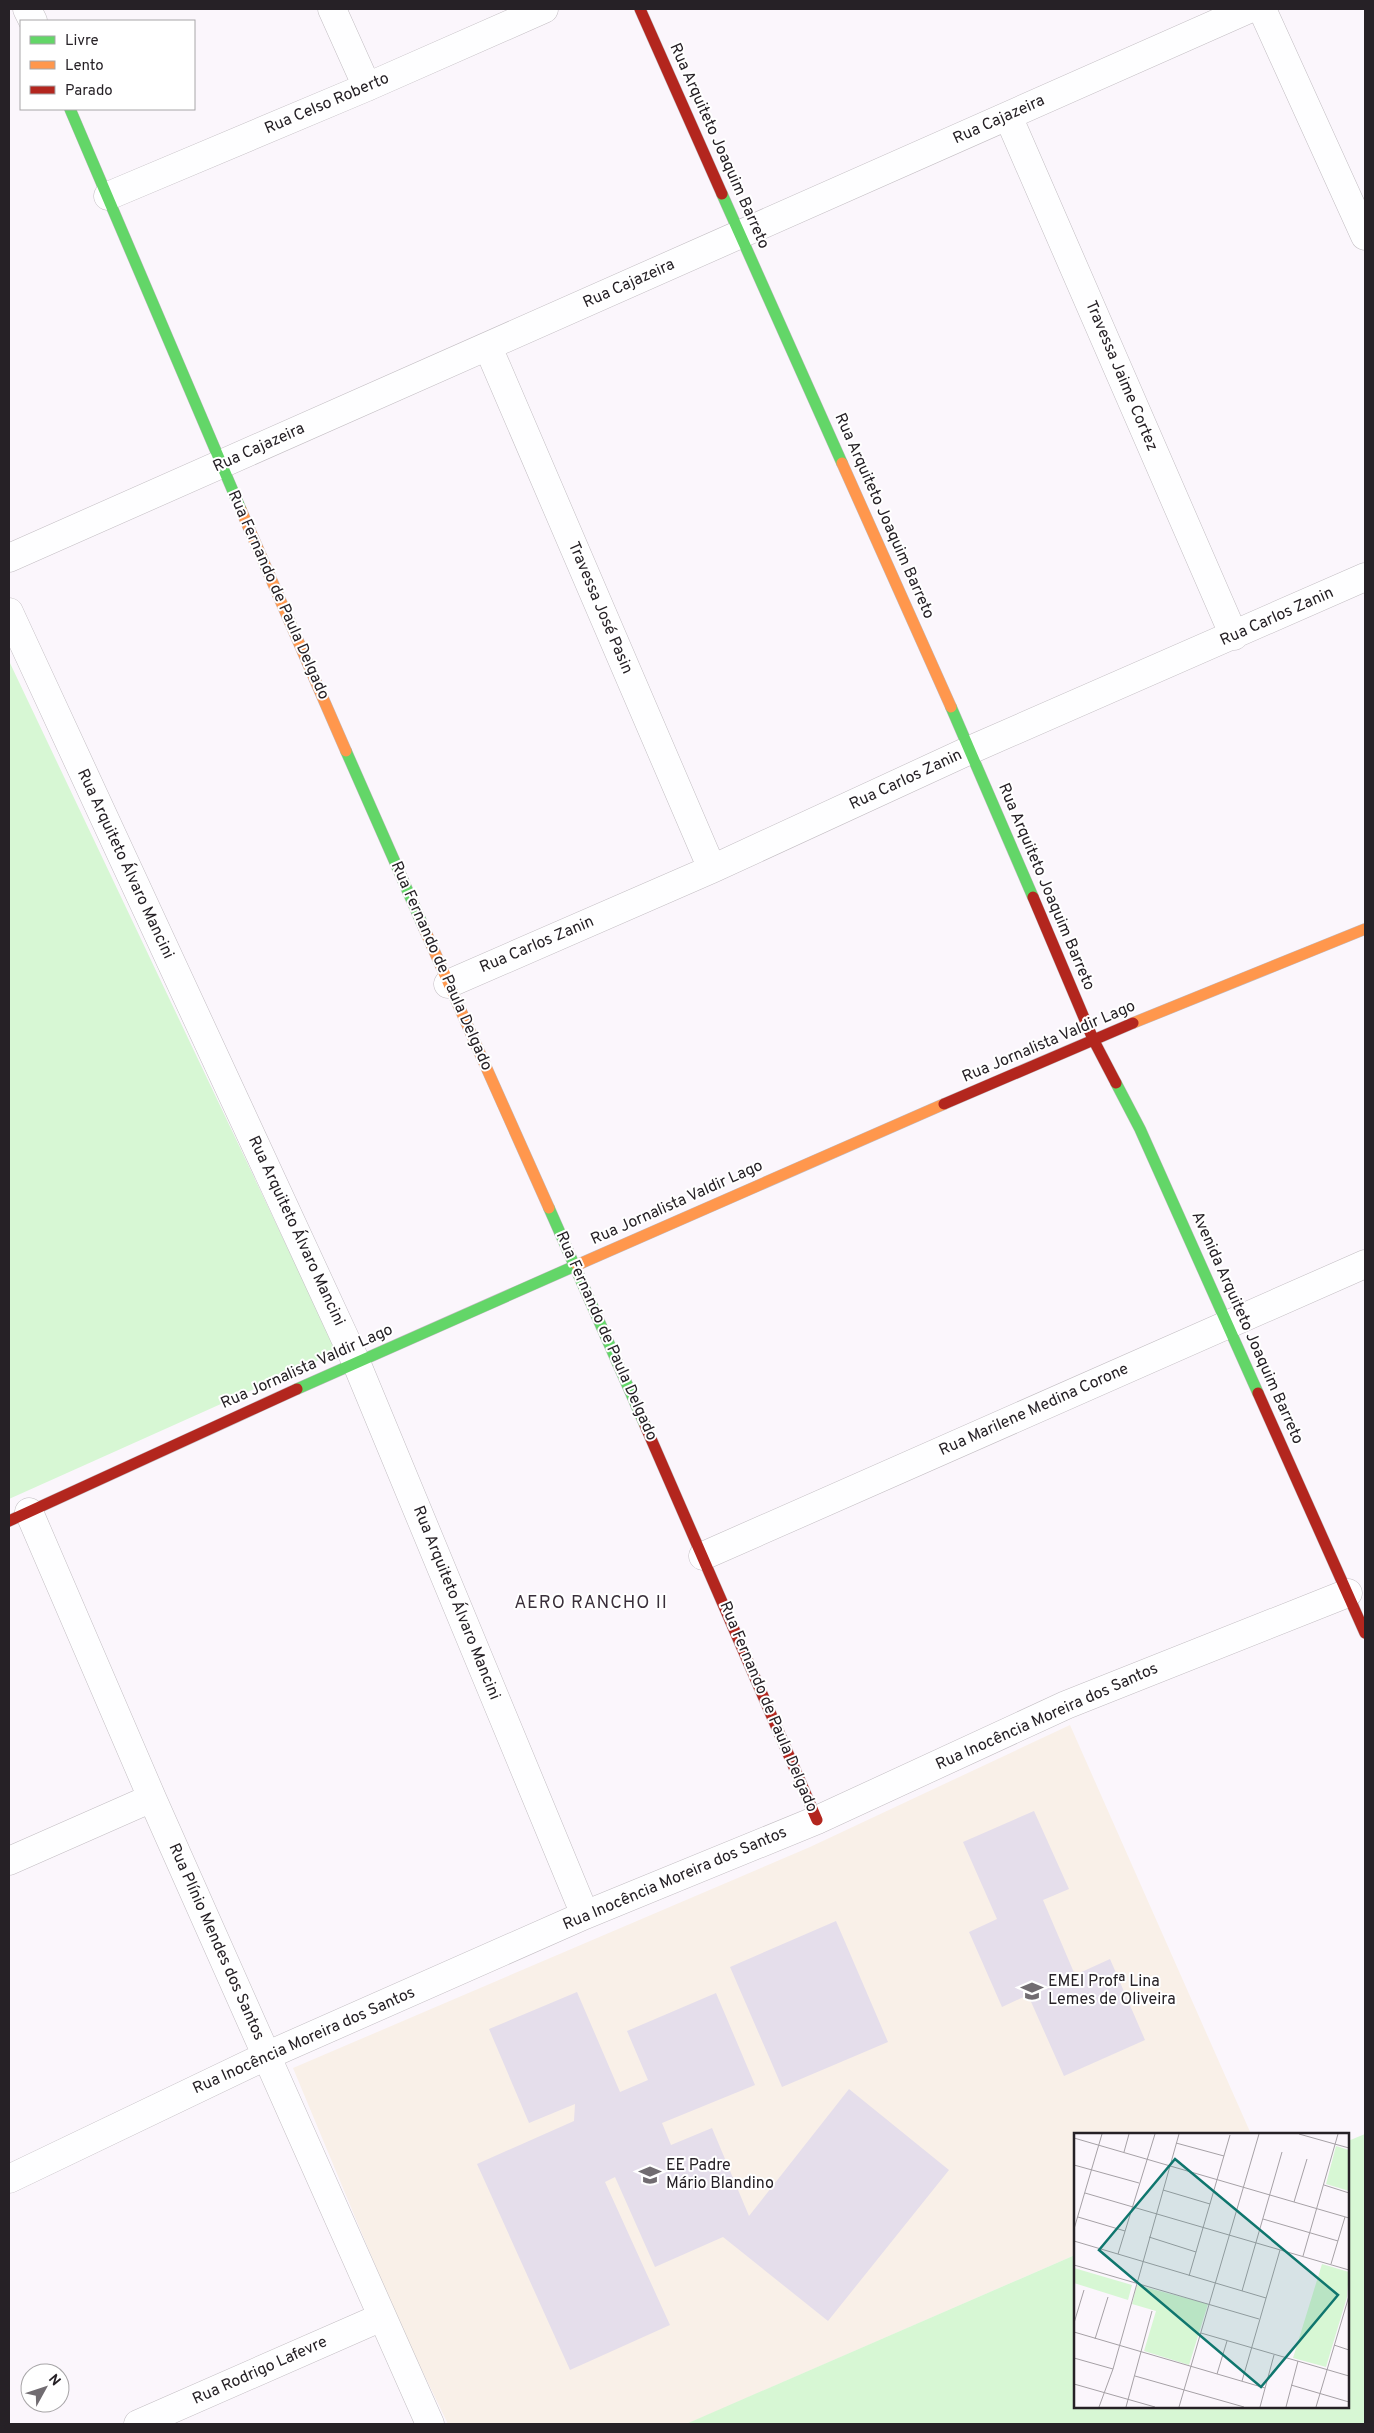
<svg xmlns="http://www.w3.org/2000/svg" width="1374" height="2433" font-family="Overpass,sans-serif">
<rect width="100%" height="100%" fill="#fbf6fc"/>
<path fill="#f9f0e8" d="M 1070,1725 L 1251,2134 L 1075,2134 L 1075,2255 L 687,2424 L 448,2424 L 400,2325 L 293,2068 L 810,1847 Z"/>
<path fill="#d7f7d4" d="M 9,661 L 337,1352 L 9,1499 Z
M 1365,2134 L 1365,2424 L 686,2424 L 1075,2255 L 1075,2407 L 1348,2407 L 1348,2141 Z"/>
<path fill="#e5deeb" d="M 1034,1811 L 1069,1889 L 1043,1900 L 1075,1975 L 1110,1959 L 1145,2040 L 1064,2076 L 1028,1995 L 1002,2007 L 969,1932 L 997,1919 L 963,1842 Z
M 836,1921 L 888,2042 L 782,2087 L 730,1967 Z
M 577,1992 L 620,2092 L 648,2080 L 627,2031 L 716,1993 L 755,2085 L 662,2123 L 671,2145 L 712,2128 L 749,2216 L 849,2089 L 949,2170 L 828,2321 L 723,2237 L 655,2267 L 615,2177 L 605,2182 L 670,2325 L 570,2370 L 477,2164 L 574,2121 L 575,2104 L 529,2123 L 489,2029 Z"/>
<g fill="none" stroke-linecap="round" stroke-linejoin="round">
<g stroke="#c2bdc2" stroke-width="29">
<path id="street" d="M 27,9 L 33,21
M 332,9 L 367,87
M 1262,9 L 1365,236
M 1008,116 L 1234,636
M 108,196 L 367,87 L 544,9
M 488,347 L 712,869
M 9,558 L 1249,9
M 9,612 L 356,1362 L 585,1915
M 448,984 L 712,869 L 970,750 L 1365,577
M 29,1512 L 152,1798 L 430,2424
M 703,1556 L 1365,1264
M 9,1861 L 152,1798
M 9,2179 L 266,2056 L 585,1915 L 817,1820 L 1066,1705 L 1348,1593
M 138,2424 L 382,2317"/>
</g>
<g stroke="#c2bdc2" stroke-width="12">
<path id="fast" d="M 70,109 L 241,510
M 722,194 L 842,463
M 951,707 L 1033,897
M 346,751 L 424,928
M 1116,1083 L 1140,1129 L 1258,1393
M 549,1208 L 645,1425
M 297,1389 L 577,1265"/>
</g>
<g stroke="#c2bdc2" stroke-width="12">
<path id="slow" d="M 842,463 L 951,707
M 241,510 L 346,751
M 424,928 L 549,1208
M 1133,1023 L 1365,929
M 577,1265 L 944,1104"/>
</g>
<g stroke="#c2bdc2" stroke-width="12">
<path id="jam" d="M 640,9 L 722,194
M 1033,897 L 1093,1039 L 1116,1083
M 944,1104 L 1133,1023
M 1258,1393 L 1365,1633
M 645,1425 L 817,1820
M 9,1521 L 297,1389"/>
</g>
<use href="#street" stroke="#fefeff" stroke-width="28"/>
<use href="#fast" stroke="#63d668" stroke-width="11"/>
<use href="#slow" stroke="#ff974d" stroke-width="11"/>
<use href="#jam" stroke="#b3261e" stroke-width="11"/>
</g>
<defs>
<g id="school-bare" transform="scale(1.725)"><path d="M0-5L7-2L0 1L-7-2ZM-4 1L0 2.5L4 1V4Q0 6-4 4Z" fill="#716c71" stroke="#fff" stroke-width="2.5" paint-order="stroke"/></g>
</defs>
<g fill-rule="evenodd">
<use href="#school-bare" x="1032" y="1991"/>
<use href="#school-bare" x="650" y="2175"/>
</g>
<g text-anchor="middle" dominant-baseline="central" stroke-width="4" stroke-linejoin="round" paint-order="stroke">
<g font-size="16" fill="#262126" stroke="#fff">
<text transform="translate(327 104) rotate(-23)">Rua Celso Roberto</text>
<text transform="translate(999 120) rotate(-24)">Rua Cajazeira</text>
<text transform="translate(719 146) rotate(66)">Rua Arquiteto Joaquim Barreto</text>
<text transform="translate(629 284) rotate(-24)">Rua Cajazeira</text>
<text transform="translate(1121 376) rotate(67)">Travessa Jaime Cortez</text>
<text transform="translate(259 448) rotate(-24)">Rua Cajazeira</text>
<text transform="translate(884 516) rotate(66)">Rua Arquiteto Joaquim Barreto</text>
<text transform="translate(278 595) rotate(66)">Rua Fernando de Paula Delgado</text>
<text transform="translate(600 608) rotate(67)">Travessa José Pasin</text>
<text transform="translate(1277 617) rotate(-24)">Rua Carlos Zanin</text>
<text transform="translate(906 780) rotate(-25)">Rua Carlos Zanin</text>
<text transform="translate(125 864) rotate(65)">Rua Arquiteto Álvaro Mancini</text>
<text transform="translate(1046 887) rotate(67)">Rua Arquiteto Joaquim Barreto</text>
<text transform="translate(537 945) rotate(-23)">Rua Carlos Zanin</text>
<text transform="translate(441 966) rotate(66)">Rua Fernando de Paula Delgado</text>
<text transform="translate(1049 1042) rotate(-23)">Rua Jornalista Valdir Lago</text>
<text transform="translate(677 1203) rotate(-24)">Rua Jornalista Valdir Lago</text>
<text transform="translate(296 1231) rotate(65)">Rua Arquiteto Álvaro Mancini</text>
<text transform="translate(1247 1328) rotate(66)">Avenida Arquiteto Joaquim Barreto</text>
<text transform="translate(606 1336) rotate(66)">Rua Fernando de Paula Delgado</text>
<text transform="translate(307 1367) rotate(-24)">Rua Jornalista Valdir Lago</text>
<text transform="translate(1034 1410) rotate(-24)">Rua Marilene Medina Corone</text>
<text transform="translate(456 1603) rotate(68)">Rua Arquiteto Álvaro Mancini</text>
<text transform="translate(768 1707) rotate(67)">Rua Fernando de Paula Delgado</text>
<text transform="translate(1047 1717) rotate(-24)">Rua Inocência Moreira dos Santos</text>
<text transform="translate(675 1879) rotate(-23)">Rua Inocência Moreira dos Santos</text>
<text transform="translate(216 1942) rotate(66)">Rua Plínio Mendes dos Santos</text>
<text transform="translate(304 2041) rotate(-24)">Rua Inocência Moreira dos Santos</text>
<text transform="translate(260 2371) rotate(-24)">Rua Rodrigo Lafevre</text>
</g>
<g font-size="16" fill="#262126" stroke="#fff" text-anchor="start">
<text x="1048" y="1982">EMEI Profª Lina<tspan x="1048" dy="18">Lemes de Oliveira</tspan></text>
<text x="666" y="2166">EE Padre<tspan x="666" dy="18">Mário Blandino</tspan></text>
</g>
<g font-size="18" letter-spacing="1" fill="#392e3a" stroke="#fff">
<text x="591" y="1603">AERO RANCHO II</text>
</g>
</g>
<g transform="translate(1074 2133)">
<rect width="275" height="275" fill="#fbf6fc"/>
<path d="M 262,13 L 275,17 L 275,58 L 252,51 ZM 248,131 L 275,139 L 273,164 L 252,234 L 219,225 ZM 0,135 L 58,152 L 54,167 L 0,150 ZM 63,152 L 134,171 L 115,232 L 70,218 L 82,178 L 58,171 Z" fill="#d7f7d4"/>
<path fill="none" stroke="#a6a1a6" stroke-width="1" d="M 225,1 L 275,15M 0,5 L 275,85M 102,10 L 150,23M 50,19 L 55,1M 0,32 L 65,50M 250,52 L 275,60M 89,57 L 136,71M 11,60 L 275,137M 220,69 L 233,26M 4,84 L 51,98M 189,86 L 264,108M 0,96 L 28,1M 75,104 L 122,119M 0,108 L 192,165M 44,121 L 81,1M 229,123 L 264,1M 257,131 L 271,84M 0,132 L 185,186M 115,143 L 156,2M 168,158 L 208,19M 0,190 L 10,157M 0,199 L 191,255M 127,200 L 275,243M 21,206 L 34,164M 260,212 L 275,217M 0,225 L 39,236M 143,241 L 153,208M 61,243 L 170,274M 168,248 L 206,117M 0,251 L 81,274M 217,252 L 275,269M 25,274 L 39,236 L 105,1M 52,274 L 78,178M 105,274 L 185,1M 186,274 L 200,222M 212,274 L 224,228M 242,274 L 275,163"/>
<path fill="#0f766e" fill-opacity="0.15" stroke="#0f766e" stroke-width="2.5" d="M 101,26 L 264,162 L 187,254 L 25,117 Z"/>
<rect width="275" height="275" fill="none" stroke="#262126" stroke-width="2.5"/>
</g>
<rect width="1374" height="2433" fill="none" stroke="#262126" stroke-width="20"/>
<rect x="20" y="20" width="175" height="90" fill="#ffffff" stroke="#a8a6a8"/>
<rect x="30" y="36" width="25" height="8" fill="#63d668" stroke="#a8a6a8"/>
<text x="65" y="45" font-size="15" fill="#262126">Livre</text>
<rect x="30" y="61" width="25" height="8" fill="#ff974d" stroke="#a8a6a8"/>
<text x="65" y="70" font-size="15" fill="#262126">Lento</text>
<rect x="30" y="86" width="25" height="8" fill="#b3261e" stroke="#a8a6a8"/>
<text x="65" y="95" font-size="15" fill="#262126">Parado</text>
<g transform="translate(45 2388) rotate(50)"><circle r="24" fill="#ffffff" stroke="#a8a6a8"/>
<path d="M0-4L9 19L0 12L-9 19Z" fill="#716c71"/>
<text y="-8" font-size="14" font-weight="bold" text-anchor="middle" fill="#262126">N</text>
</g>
</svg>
